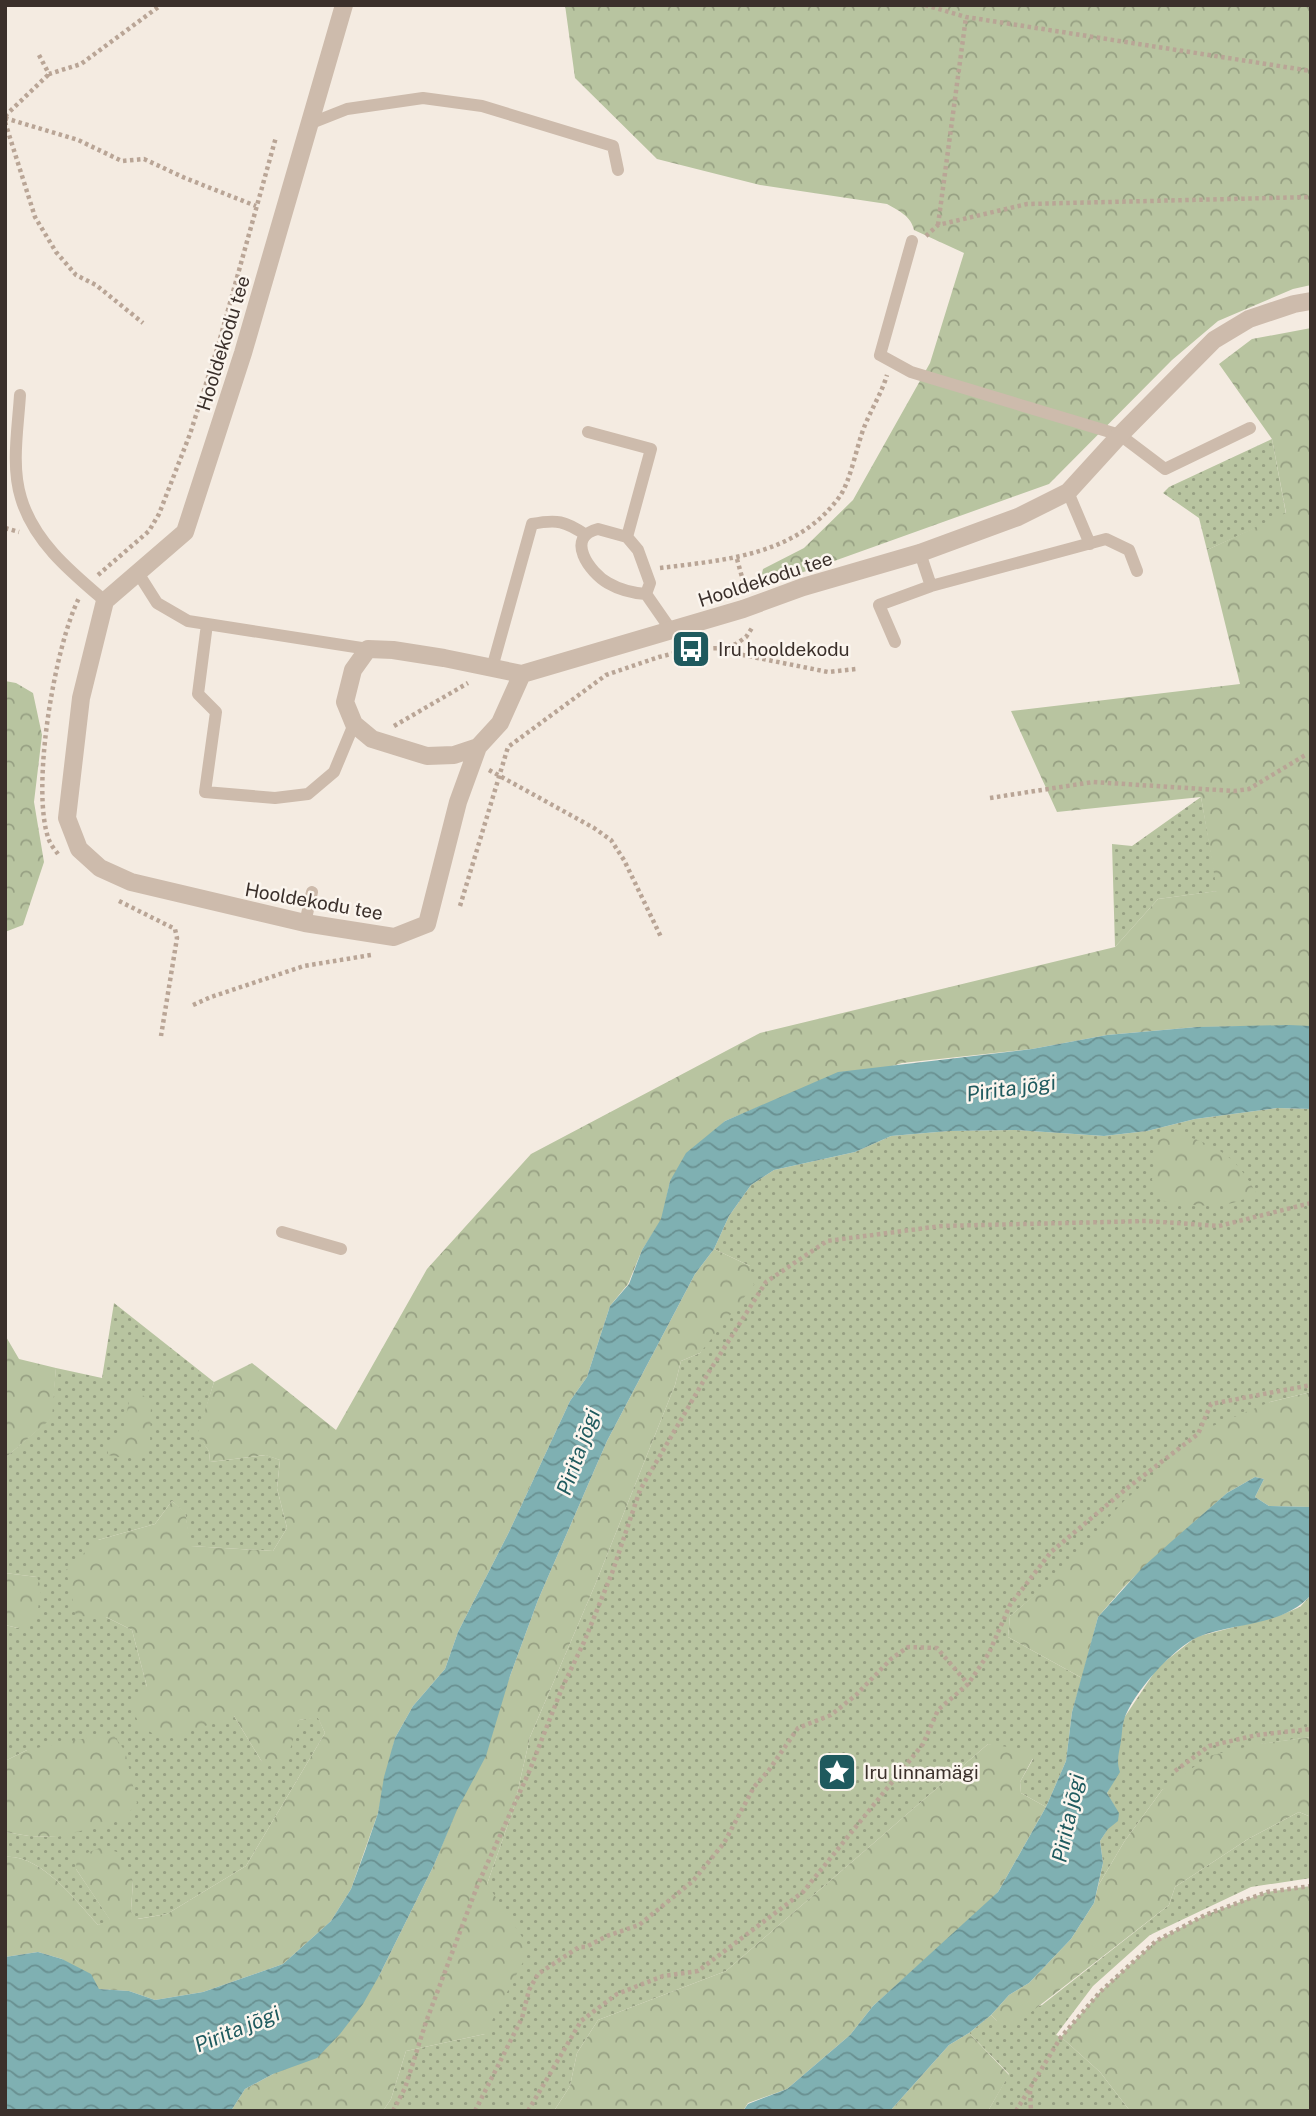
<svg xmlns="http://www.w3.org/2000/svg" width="1316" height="2116" font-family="'Public Sans',sans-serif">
<defs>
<pattern id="grass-dots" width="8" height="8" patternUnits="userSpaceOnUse" patternTransform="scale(1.75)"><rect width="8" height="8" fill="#b8c4a0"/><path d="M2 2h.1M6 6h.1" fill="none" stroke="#97a083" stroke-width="1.8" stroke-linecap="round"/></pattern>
<pattern id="forest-crowns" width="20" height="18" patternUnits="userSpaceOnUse" patternTransform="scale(1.75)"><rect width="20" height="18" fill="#b8c4a0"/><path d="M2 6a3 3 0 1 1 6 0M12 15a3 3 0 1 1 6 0" fill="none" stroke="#97a083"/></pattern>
<pattern id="water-waves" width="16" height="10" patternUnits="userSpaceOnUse" patternTransform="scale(1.75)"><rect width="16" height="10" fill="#7fb0b2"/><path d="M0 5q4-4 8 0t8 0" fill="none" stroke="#699091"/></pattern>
</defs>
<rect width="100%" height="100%" fill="#f4ebe1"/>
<path fill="url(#grass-dots)" d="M 1272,439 L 1286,514 L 1207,550 L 1199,518 L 1163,493 L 1169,487 Z
M 1201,797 L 1218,891 L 1158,899 L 1115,947 L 1112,844 L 1132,846 Z
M 1277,1108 L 1311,1109 L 1311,1392 L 1270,1402 L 1010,1616 L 1008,1637 L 1082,1678 L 1072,1712 L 1066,1761 L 1046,1807 L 1021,1793 L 1020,1782 L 1033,1759 L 988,1744 L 726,1971 L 598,2020 L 577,2053 L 570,2086 L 554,2111 L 383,2111 L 391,2099 L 406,2051 L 485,2034 L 487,1884 L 514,1807 L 530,1737 L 595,1585 L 675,1385 L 681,1361 L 700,1353 L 750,1266 L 714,1249 L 729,1216 L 751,1185 L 774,1170 L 855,1152 L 891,1136 L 949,1131 L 1015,1130 L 1104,1136 L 1147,1131 L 1195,1119 Z
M 114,1303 L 214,1382 L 198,1435 L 209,1451 L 210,1462 L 266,1455 L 280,1460 L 277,1488 L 287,1528 L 273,1551 L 190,1546 L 185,1513 L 172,1501 L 155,1524 L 98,1540 L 106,1617 L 132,1630 L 147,1687 L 234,1716 L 262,1762 L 299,1720 L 318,1717 L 325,1733 L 246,1866 L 167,1914 L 137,1919 L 131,1911 L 133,1881 L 76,1869 L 111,1921 L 98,1925 C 76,1901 41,1854 5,1857 L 5,1832 L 29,1836 L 57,1837 L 27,1750 L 5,1761 L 5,1625 L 18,1628 L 37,1577 L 5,1573 L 5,1458 L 51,1418 L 56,1368 L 102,1378 Z
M 1311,1595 L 1311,1737 L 1261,1744 L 1162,1790 L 1124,1842 L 1098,1886 L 1103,1863 L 1100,1841 L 1118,1813 L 1107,1793 L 1112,1783 L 1124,1718 L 1158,1667 L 1196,1637 L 1281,1615 L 1300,1607 Z
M 1299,1812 L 1311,1817 L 1311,1878 L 1251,1887 L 1150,1935 L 1093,1986 L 1056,2035 L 1061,2037 L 1100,2072 L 1130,2111 L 988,2111 L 1009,2074 L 969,2033 L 991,2015 L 997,2021 L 1042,2005 L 1169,1905 L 1175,1887 L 1248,1839 Z"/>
<path fill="url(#forest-crowns)" d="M 565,5 L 1311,5 L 1311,285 L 1293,289 L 1218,321 L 1172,360 L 1049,484 L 770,584 L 761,578 L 763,569 L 804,548 L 853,500 L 930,363 L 964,253 L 914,230 C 911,216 899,211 887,204 L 760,185 L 657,159 L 575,78 Z
M 1311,328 L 1311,1026 L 1197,1027 L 1107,1035 L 1032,1049 L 902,1063 L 756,1108 L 725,1121 L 670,1181 L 662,1219 L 642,1250 L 628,1284 L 610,1306 L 587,1377 L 570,1401 L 509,1532 L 458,1632 L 445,1669 L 413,1706 L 395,1738 L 378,1813 L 351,1889 L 331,1921 L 283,1964 L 203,1992 L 155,2000 L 129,1991 L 99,1989 L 62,1959 L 38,1952 L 5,1957 L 5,1857 C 41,1854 76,1901 98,1925 L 110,1920 L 76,1869 L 77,1857 L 102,1847 L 117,1852 L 133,1881 L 131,1911 L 138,1919 L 167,1914 L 246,1866 L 325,1733 L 318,1718 L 299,1720 L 286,1763 L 262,1762 L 234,1716 L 164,1740 L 140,1726 L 131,1706 L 147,1687 L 132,1630 L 106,1617 L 76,1616 L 66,1570 L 98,1540 L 155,1524 L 172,1501 L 185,1512 L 191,1546 L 273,1551 L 287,1528 L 277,1488 L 280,1460 L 265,1455 L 210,1462 L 209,1451 L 197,1435 L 214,1382 L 252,1363 L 336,1430 L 427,1269 L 531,1154 L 760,1033 L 1115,947 L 1158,899 L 1217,891 L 1201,797 L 1057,812 L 1011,711 L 1240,684 L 1207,550 L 1286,513 L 1272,439 L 1219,364 L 1252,339 Z
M 5,681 L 16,683 L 33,693 L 42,735 L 34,802 L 44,862 L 23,925 L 5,932 Z
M 1175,1133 C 1215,1144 1236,1155 1256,1193 C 1227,1211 1196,1206 1163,1201 L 1152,1180 L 1158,1137 Z
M 714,1249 L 750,1266 L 754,1285 L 700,1353 L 681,1361 L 675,1385 L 595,1585 L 530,1737 L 514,1807 L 487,1884 L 530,1949 L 485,2034 L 406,2051 L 391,2099 L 383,2111 L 231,2111 L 245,2089 L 273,2074 L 379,1976 L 434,1865 L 510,1676 L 538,1600 L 607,1441 L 695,1274 Z
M 5,1335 L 19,1359 L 56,1368 L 52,1418 L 5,1458 Z
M 1311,1392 L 1311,1507 L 1269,1506 L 1255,1497 L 1264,1479 L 1255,1477 L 1227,1493 L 1144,1567 L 1123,1588 L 1098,1617 L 1082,1678 L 1008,1637 L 1010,1616 L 1051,1581 L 1124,1501 L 1208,1428 L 1270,1402 Z
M 141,1394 L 151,1401 L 150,1449 C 136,1459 125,1459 108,1455 L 107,1441 L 123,1432 L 130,1396 Z
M 5,1573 L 37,1577 L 41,1587 L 37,1617 L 18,1628 L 5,1625 Z
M 112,1733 L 125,1751 L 137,1803 L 123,1820 L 57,1837 L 29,1836 L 5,1832 L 5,1761 L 27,1750 Z
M 1311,1737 L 1311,1817 L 1299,1812 L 1248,1839 L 1175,1887 L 1169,1905 L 1013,2026 L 997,2021 L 991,2015 L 1009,1995 L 1029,1983 L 1071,1939 L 1094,1903 L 1098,1886 L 1124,1842 L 1162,1790 L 1209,1756 L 1258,1744 Z
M 988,1744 L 1027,1750 L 1033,1758 L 1020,1782 L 1021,1793 L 1046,1807 L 998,1892 L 988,1903 L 873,2006 L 850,2035 L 787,2089 L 748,2103 L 743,2111 L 554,2111 L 570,2086 L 577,2053 L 598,2020 L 726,1971 Z
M 1311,1886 L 1311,2111 L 1130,2111 L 1100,2072 L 1061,2037 L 1100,1992 L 1156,1941 L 1205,1915 L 1267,1892 Z
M 969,2033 L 1009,2075 L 988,2111 L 890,2111 L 949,2045 Z"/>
<path fill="url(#water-waves)" d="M 1289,1025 L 1311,1026 L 1311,1109 L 1277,1108 L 1195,1119 L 1147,1131 L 1104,1136 L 1015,1130 L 949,1131 L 891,1136 L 855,1152 L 774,1170 L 751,1185 L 729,1216 L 714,1249 L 695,1274 L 607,1441 L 538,1600 L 510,1676 L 486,1756 L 457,1810 L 434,1865 L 379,1976 L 363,2004 L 340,2034 L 317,2058 L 273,2074 L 245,2089 L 231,2111 L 5,2111 L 5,1957 L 38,1952 L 62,1959 L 91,1974 L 99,1989 L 129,1991 L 155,2000 L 203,1992 L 283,1964 L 331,1921 L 351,1889 L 365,1851 L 378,1813 L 384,1777 L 395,1738 L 413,1706 L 445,1669 L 458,1632 L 509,1532 L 570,1401 L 587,1377 L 610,1306 L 629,1284 L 642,1250 L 661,1219 L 670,1181 L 686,1153 L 725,1121 L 838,1072 L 1032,1049 L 1107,1035 L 1197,1027 Z
M 1255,1477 L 1264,1479 L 1255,1497 L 1269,1506 L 1311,1507 L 1311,1595 C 1282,1627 1235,1622 1198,1637 C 1174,1647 1131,1695 1124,1720 C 1122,1727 1122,1734 1121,1741 C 1119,1753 1116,1761 1120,1772 L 1107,1793 L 1119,1813 L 1118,1821 L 1108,1829 L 1100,1841 L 1103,1863 L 1094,1903 L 1071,1939 L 1029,1983 L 1009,1995 L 991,2015 L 969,2033 L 949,2045 L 890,2111 L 743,2111 L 748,2104 L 787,2089 L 850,2035 L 873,2006 L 998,1892 L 1046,1807 L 1066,1761 L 1072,1712 L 1098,1617 L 1143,1567 L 1172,1541 L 1227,1493 Z"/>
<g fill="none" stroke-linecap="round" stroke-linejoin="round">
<path stroke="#b9a596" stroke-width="4.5" stroke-dasharray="3.5 3.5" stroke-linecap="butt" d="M 925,5 L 966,17 L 1311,71
M 39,55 L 49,74 L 81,64 L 161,5
M 5,116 L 49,74
M 5,118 L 78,140 L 122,161 L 144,159 L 185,178 L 256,206
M 5,122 L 35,217 L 56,252 L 76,275 L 96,285 L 143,323
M 938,225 L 966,17
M 926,236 L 938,225 L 1027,204 L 1311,197
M 5,528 L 19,532
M 737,559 L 745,588
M 660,568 C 726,560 798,555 840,496 C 851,480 857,444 865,425 C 872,408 882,392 887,375
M 98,575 L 149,531 L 159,514 L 190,434 L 218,346 L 276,137
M 722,648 L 733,653 L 828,672 L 856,669
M 394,726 L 468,683
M 489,770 L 594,828 L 611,840 L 624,860 L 661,937
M 990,798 L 1093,782 L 1234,791 L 1249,789 L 1307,754
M 58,854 C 55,850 51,845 49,840 C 30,790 55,645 79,598
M 119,901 L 175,929 L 177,938 L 161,1036
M 460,906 L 508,747 L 606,675 L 659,657 L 691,649 L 722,648 L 736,644 L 746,637 L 752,628
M 193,1005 L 211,997 L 304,966 L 371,955
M 1175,1771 L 1209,1746 L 1257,1735 L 1311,1729
M 1030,2091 L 1031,2111
M 393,2111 L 405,2088 L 426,2022 L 478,1884 L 529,1772 L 562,1688 L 584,1642 L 612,1573 L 640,1490 L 707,1375 L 766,1282 L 827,1241 L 941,1226 L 1147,1221 L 1219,1226 L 1311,1203
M 475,2111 L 522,2018 L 529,1990 L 538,1974 L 579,1947 L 586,1947 L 607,1936 L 639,1925 L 693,1881 L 724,1843 L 754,1787 L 769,1770 L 798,1728 L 831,1715 L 856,1695 L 891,1659 L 908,1647 L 937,1648 L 968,1684
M 528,2111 L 581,2021 L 617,1994 L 663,1976 L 698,1971 L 803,1892 L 923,1744 L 938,1710 L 968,1684 L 989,1653 L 1010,1605 L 1051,1552 L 1126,1489 L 1198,1434 L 1211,1404 L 1311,1385
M 1016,2111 L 1061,2037 L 1100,1992 L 1156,1941 L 1205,1915 L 1267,1892 L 1311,1886"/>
<path stroke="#cdbbac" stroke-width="12" d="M 309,124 L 347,109 L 423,98 L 482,106 L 613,146 L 618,170
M 912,241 L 880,355 L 911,372 L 1120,435 L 1165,469 L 1250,428
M 20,395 C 18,428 11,466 21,498 C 34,542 71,572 105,601
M 588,432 L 651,449 L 627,537
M 1068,492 L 1090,544
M 920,553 L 931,586
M 138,573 L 157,603 L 188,621 L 368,649
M 646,594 C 632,593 620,590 608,583 C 590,573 564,537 598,529 L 627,537 L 638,550 L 650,583 L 646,594 L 671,630
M 207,624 L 198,694 L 216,712 L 205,792 L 275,798 L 308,794 L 334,772 L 354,724
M 895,642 L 879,605 L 931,586 L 1106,539 L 1129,550 L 1137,571
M 492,668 L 532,524 C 557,519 565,521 586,535
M 305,923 L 312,892
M 282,1232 L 341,1249"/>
<path stroke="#cdbbac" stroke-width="18" d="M 344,5 L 243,353 L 185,532 L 105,601 L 81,698 L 67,818 L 79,849 L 100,868 L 131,882 L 305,923 L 394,937 L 427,924 L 458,802 L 478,747 L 500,723 L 522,674
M 478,747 L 454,755 L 427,756 L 372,739 L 354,724 L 345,702 L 353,670 L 368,649 L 393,650 L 444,658 L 522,674 L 743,609 L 803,587 L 920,553 L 1018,517 L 1068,492 L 1120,435 L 1214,340 L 1249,319 L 1294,304 L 1311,301"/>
</g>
<defs>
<g id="bus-square" transform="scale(2.0125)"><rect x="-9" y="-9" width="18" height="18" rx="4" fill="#1f5a5e" stroke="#fbf5ee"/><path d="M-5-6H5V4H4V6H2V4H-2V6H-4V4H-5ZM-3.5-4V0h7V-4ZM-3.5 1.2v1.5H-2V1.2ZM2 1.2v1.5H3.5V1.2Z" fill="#fff"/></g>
<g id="sight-square" transform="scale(2.0125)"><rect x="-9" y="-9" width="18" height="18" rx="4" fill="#1f5a5e" stroke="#fbf5ee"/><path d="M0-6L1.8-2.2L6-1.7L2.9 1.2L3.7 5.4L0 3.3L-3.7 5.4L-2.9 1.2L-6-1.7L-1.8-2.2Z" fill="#fff"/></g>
</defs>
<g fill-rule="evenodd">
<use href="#bus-square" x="691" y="649"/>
<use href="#sight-square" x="837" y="1772"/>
</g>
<g text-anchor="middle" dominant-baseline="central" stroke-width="5" stroke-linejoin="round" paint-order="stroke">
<g font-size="19" fill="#3b302b" stroke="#fbf5ee">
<text transform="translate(223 343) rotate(-73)">Hooldekodu tee</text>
<text transform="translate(765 579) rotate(-18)">Hooldekodu tee</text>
<text transform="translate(314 901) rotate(10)">Hooldekodu tee</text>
</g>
<g font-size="19" fill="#3b302b" stroke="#fbf5ee" text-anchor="start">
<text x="718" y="649">Iru hooldekodu</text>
<text x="864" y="1772">Iru linnamägi</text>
</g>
<g font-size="21" font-style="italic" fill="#1f5a5e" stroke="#fbf5ee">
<text transform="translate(1011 1088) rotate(-8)">Pirita jõgi</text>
<text transform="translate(578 1452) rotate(-70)">Pirita jõgi</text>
<text transform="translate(1068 1818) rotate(-78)">Pirita jõgi</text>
<text transform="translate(237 2029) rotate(-22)">Pirita jõgi</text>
</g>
</g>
<rect width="1316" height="2116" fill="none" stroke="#3b302b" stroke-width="14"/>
</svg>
